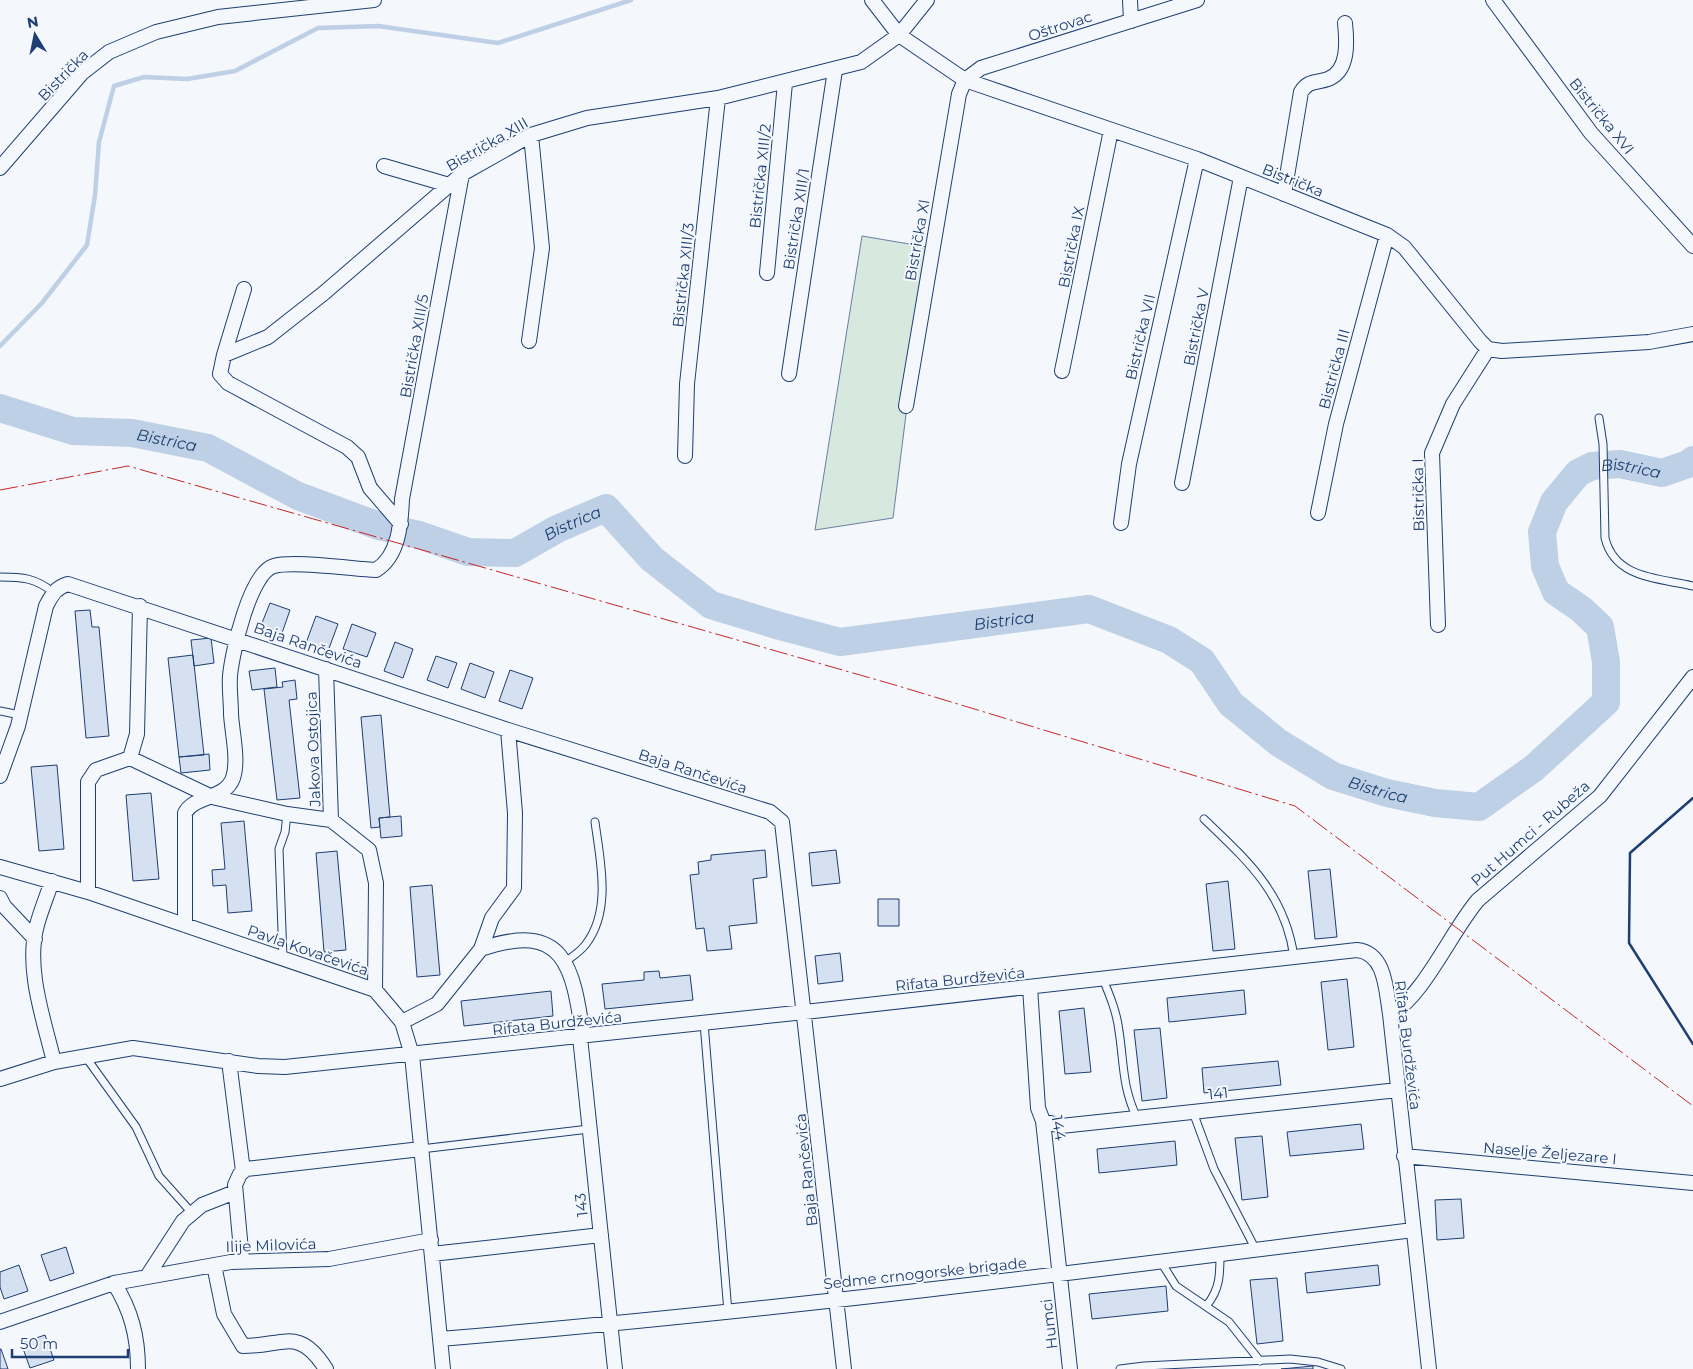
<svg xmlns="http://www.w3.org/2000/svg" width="1693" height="1369" font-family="Montserrat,sans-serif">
<rect width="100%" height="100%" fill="#f4f7fb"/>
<path fill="#d7e8df" stroke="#687fa3" d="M 862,236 L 927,247 L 893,518 L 815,530 Z"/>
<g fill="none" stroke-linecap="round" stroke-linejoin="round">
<path stroke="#bed0e5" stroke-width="4.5" d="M 0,346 L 42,303 L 87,245 L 95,195 L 99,142 L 114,86 L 144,77 L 187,79 L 235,71 L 318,28 L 378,26 L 498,43 L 631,0"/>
<path stroke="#bed0e5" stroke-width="28" id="s1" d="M 0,408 L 73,431 L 132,433 L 208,448 L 298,496 L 379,526 L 419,535 L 468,552 L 515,553 L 557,529 L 606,508 L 652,559 L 711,605 L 780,626 L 840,642 L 1089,609 L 1169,640 L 1202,661 L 1231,704 L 1279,743 L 1333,776 L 1387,793 L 1435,803 L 1479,807 L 1534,768 L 1606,702 L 1606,662 L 1600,627 L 1581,609 L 1556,592 L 1545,566 L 1542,532 L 1554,502 L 1578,473 L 1592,466 L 1620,464 L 1662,473 L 1688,464 L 1693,460"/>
</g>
<path fill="#d5e0f0" stroke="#1d3f73" d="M 270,603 L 290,610 L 281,636 L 260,628 Z
M 90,610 L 92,627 L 99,627 L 109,736 L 86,738 L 75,611 Z
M 316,616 L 338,624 L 328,651 L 306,643 Z
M 352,624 L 376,633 L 367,657 L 343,649 Z
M 211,638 L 214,663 L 194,666 L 191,640 Z
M 395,642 L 413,649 L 403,678 L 384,671 Z
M 193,655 L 204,755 L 179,757 L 168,658 Z
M 436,656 L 457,663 L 448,688 L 427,680 Z
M 470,663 L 494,672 L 485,698 L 461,689 Z
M 275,668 L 277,687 L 252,690 L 249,671 Z
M 510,670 L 533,678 L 522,709 L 499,701 Z
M 295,680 L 297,699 L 289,700 L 300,798 L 277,800 L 264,689 L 283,687 L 282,682 Z
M 381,715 L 390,817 L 379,818 L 380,827 L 371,828 L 361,717 Z
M 209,754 L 210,770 L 181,773 L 179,757 Z
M 57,765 L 64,849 L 39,851 L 31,767 Z
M 151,793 L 159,879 L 133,881 L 126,795 Z
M 401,816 L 402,836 L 381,838 L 379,818 Z
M 244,821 L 252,911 L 228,913 L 226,885 L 213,886 L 212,870 L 225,869 L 221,823 Z
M 765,850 L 767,877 L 753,879 L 757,923 L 729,926 L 732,949 L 707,951 L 704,928 L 696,929 L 690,875 L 699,874 L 698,862 L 711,860 L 711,855 Z
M 836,850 L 840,883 L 812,886 L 809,853 Z
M 337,851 L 346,950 L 324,952 L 316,853 Z
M 1330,869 L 1337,937 L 1315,939 L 1308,871 Z
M 1228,881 L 1235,949 L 1213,951 L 1206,884 Z
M 432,885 L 440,975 L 417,977 L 410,887 Z
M 878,899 L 899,899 L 899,926 L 878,926 Z
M 840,953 L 843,981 L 818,984 L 815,956 Z
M 659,971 L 660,978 L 690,975 L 693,1000 L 605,1009 L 602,984 L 644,980 L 644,972 Z
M 1347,979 L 1354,1047 L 1328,1050 L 1321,982 Z
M 1244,990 L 1246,1014 L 1169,1022 L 1167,998 Z
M 551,991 L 553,1016 L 464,1026 L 461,1001 Z
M 1084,1008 L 1091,1072 L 1065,1074 L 1059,1011 Z
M 1160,1028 L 1167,1098 L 1142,1101 L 1134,1030 Z
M 1278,1061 L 1281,1085 L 1204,1093 L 1202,1068 Z
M 1361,1124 L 1364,1149 L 1290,1156 L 1287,1132 Z
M 1262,1136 L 1268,1197 L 1242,1200 L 1235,1138 Z
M 1175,1141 L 1177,1165 L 1099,1173 L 1097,1149 Z
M 1461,1199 L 1464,1238 L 1437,1240 L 1435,1200 Z
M 66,1247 L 74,1273 L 50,1281 L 41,1255 Z
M 19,1265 L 28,1291 L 4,1299 L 0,1287 L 0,1272 Z
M 1378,1265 L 1380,1285 L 1307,1293 L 1305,1273 Z
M 1277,1278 L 1283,1341 L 1257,1344 L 1250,1280 Z
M 1166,1286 L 1168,1311 L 1092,1319 L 1089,1294 Z
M 45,1335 L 54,1360 L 30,1368 L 21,1343 Z
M 0,1349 L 1,1349 L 8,1369 L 0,1369 Z
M 1313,1366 L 1313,1369 L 1281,1369 Z"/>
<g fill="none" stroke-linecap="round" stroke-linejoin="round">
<g stroke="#1d3f73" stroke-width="9">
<path id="lane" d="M 1599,418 L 1603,444 L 1605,538 C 1615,579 1659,578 1693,586
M 0,577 C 23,577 35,578 53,592
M 0,711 L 20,715
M 1204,819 C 1248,861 1285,894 1294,957
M 283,958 L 279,849 L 285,832 L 287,814
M 565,962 C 572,957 581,951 586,944 C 612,910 600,860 595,822
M 1103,979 C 1110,996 1117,1013 1119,1031 C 1124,1063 1122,1087 1137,1118
M 704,1023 L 728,1312
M 85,1056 L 136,1127 L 159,1176 L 192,1213
M 1193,1112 L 1214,1169 L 1256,1250
M 421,1149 L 589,1129
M 1161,1262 L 1176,1286 L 1229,1322 L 1260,1361
M 1207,1305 C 1220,1289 1220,1274 1220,1255
M 1120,1369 L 1144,1366 L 1290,1359 L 1318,1362 L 1341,1369"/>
</g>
<g stroke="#1d3f73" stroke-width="16">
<path id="street" d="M 872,0 L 899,35 L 965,80 L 1197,159 L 1387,235 L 1404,247 L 1480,341 L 1488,349 L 1502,351 L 1649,342 L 1693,334
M 1130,0 L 1131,21
M 1493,0 L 1591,133 L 1693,246
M 965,80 L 981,68 L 1197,0
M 384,166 L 449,185
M 0,168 L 82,73 L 109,52 L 156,32 L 218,17 L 374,0
M 1284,194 L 1301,92 C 1308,80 1317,83 1328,79 C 1349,71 1347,42 1345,23
M 767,273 L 785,83
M 244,289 L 224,355 L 220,374 L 228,383 L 347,447 L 358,457 L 370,488 L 401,524
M 529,341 L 542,248 L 531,135
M 224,355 L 268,337 L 324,293 L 462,174 L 531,135 L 587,118 L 718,98 L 861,62 L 899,35 L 927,0
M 1062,371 L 1111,130
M 789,374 L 835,70
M 906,406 L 959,94 L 965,80
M 685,456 L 687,384 L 718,98
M 1182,483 L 1241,177
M 1318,513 L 1336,424 L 1387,235
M 1121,523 L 1129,464 L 1197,159
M 1438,625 L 1432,453 L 1453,404 L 1488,349
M 326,669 L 331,820 L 369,850 L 376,883 L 375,990
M 130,758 L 212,797 L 287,814 L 331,820
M 0,776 L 18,726 L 46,606 C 52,595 55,588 68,584 L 508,730 L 770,812 L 782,822 L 844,1369
M 0,867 L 88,892 L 375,990 L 402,1022 L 412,1055 L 443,1369
M 52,881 C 47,896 41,910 37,925 C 25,968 44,1020 54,1062
M 88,892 L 88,782 L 96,770 L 130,758 L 137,734 L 140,606
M 0,898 L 4,906 L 35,939
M 185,925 L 185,813 C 194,795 225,800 233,778 C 239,760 232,733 231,714 C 231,701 229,688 230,676 C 232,653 250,572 274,566 C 293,560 353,569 376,570 C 399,556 401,523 402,499 L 462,174
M 481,949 C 565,920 573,967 583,1036
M 1030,987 L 1038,1108 L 1043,1121 L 1070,1369
M 1390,1014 C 1422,999 1452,930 1478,900 L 1600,796 L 1693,677
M 402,1022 L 437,1004 L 481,949 L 492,918 L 514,888 L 515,813 L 508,730
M 580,1037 L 615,1369
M 229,1061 L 243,1171
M 0,1079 L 54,1062 L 133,1048 L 258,1066 L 285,1067 L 805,1012 L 1357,950 C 1386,953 1386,991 1390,1014 L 1429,1369
M 1043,1121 L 1061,1126 L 1398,1090
M 1404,1156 L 1693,1183
M 432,1254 L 601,1235
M 242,1261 L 235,1185 L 240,1174 L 246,1169 L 421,1149
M 214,1265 L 224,1314 L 243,1346 C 284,1346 299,1326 326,1369
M 148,1275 L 183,1221 L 202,1205 L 235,1192
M 114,1283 L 231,1262 L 329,1259 L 431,1240
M 0,1322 L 114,1283 C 131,1310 138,1336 138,1369
M 440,1339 C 765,1312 1089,1271 1413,1230"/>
</g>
<use href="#lane" stroke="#f4f7fb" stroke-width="7"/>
<use href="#street" stroke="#f4f7fb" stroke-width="14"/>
<path stroke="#1d3f73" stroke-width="2.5" d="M 1693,798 L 1630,853 L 1629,943 L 1693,1044"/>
<path stroke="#c62828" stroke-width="1" stroke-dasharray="18 4 2.5 4" stroke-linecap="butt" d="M 0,490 L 128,466 L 895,685 L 1295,806 L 1693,1106"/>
</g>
<g text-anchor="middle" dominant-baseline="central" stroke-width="4" stroke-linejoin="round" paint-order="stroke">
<g font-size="15" fill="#1d3f73" stroke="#f4f7fb">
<text transform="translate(1060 26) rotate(-18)">Oštrovac</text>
<text transform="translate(63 75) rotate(-46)">Bistrička</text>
<text transform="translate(1602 116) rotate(51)">Bistrička XVI</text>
<text transform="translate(487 144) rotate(-30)">Bistrička XIII</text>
<text transform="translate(760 176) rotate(-84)">Bistrička XIII/2</text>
<text transform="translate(1293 180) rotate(22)">Bistrička</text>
<text transform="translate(796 219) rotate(-81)">Bistrička XIII/1</text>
<text transform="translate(917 240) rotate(-80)">Bistrička XI</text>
<text transform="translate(1071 247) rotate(-79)">Bistrička IX</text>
<text transform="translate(683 275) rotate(-84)">Bistrička XIII/3</text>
<text transform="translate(1196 327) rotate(-79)">Bistrička V</text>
<text transform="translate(1140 337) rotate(-77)">Bistrička VII</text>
<text transform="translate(414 346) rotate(-80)">Bistrička XIII/5</text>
<text transform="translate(1334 369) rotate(-75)">Bistrička III</text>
<text transform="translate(1418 495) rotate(-91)">Bistrička I</text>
<text transform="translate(308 645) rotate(19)">Baja Rančevića</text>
<text transform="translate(313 749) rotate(-92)">Jakova Ostojica</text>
<text transform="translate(693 771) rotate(18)">Baja Rančevića</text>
<text transform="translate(1530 833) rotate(-41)">Put Humci - Rubeža</text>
<text transform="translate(308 950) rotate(19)">Pavla Kovačevića</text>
<text transform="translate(960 979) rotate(-6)">Rifata Burdževića</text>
<text transform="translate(557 1023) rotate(-6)">Rifata Burdževića</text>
<text transform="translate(1408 1045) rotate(83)">Rifata Burdževića</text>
<text transform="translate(1218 1093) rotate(-6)">141</text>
<text transform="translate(1059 1128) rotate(80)">144</text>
<text transform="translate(1550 1153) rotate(5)">Naselje Željezare I</text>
<text transform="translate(806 1170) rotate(-96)">Baja Rančevića</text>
<text transform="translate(581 1205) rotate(-96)">143</text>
<text transform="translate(271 1245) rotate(-2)">Ilije Milovića</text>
<text transform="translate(925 1273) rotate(-6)">Sedme crnogorske brigade</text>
<text transform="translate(1049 1324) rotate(-97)">Humci</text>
</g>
<g font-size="16" font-style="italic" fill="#1d3f73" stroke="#f4f7fb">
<text stroke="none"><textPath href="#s1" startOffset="171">Bistrica</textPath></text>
<text stroke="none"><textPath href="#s1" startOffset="2108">Bistrica</textPath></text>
<text stroke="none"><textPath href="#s1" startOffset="606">Bistrica</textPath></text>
<text stroke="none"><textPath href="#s1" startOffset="1086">Bistrica</textPath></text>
<text stroke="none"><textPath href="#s1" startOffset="1521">Bistrica</textPath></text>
</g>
</g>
<g transform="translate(35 35) rotate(350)" stroke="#f4f7fb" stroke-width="4" paint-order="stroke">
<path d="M0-4L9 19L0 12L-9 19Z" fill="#1d3f73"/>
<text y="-8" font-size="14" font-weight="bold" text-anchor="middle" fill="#1d3f73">N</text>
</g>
<path d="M12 1349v8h116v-8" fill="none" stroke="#1d3f73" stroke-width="2.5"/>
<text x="20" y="1349" font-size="15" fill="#1d3f73" stroke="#f4f7fb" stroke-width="4" paint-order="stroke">50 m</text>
</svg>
